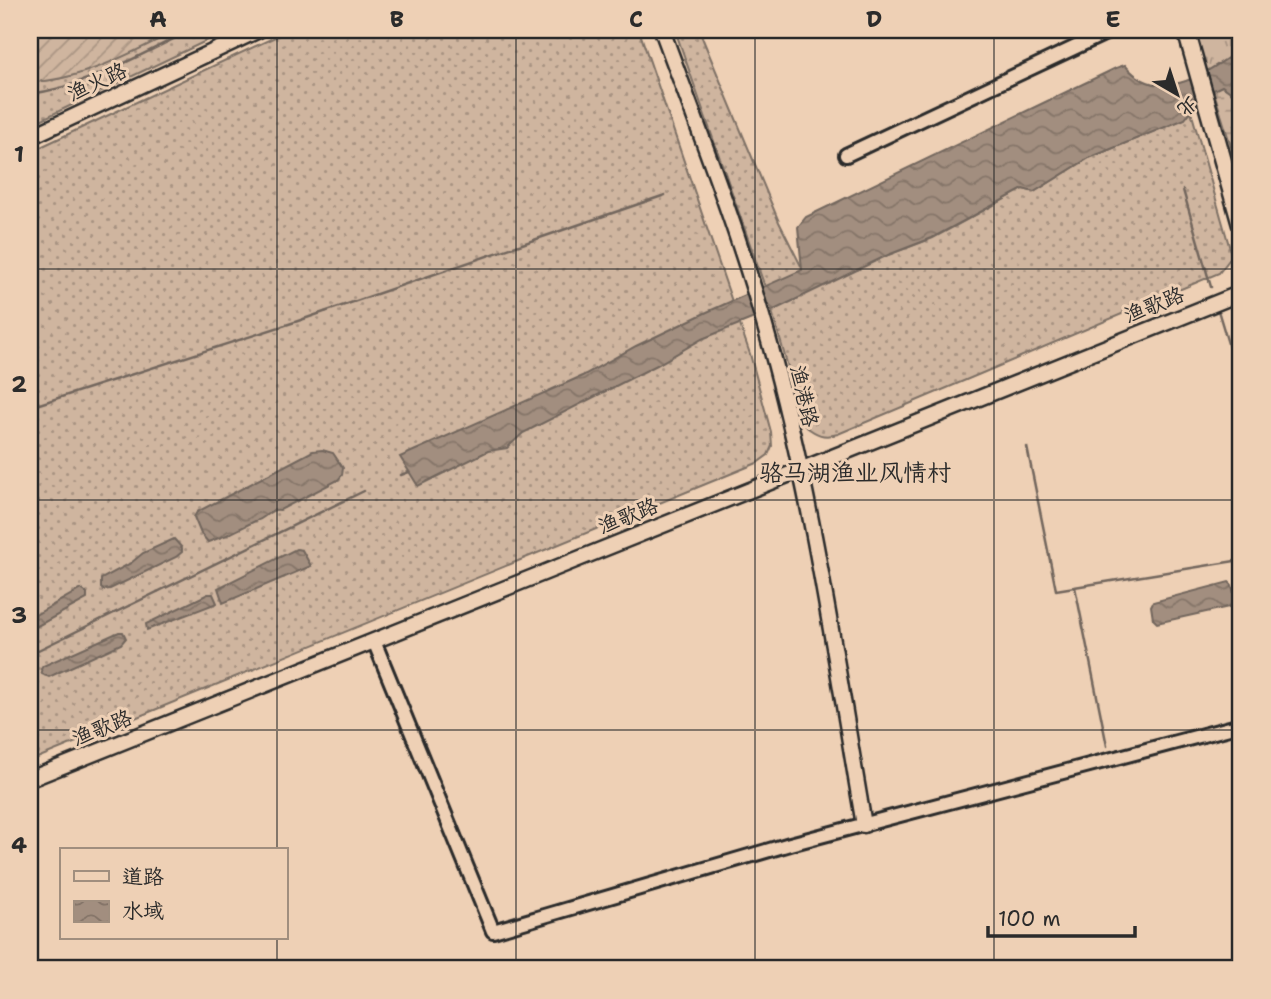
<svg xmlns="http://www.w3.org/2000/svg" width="1271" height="999" font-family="'Shantell Sans','LXGW WenKai TC',sans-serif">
<defs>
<pattern id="grass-dots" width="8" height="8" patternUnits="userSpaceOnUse" patternTransform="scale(1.75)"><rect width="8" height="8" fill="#cfb59f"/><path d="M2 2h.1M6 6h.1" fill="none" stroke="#a89382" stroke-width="1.8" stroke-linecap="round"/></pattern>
<pattern id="wetland-marsh" width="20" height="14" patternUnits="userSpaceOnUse" patternTransform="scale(1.75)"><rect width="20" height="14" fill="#cfb59f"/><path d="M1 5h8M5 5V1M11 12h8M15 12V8" fill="none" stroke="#a89382"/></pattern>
<pattern id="park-tufts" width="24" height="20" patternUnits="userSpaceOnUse" patternTransform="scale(1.75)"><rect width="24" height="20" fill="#cfb59f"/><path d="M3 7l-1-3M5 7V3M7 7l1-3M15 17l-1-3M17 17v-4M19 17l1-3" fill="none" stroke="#a89382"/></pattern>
<pattern id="garden-furrows" width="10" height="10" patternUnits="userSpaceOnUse" patternTransform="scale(1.75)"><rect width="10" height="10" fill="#cfb59f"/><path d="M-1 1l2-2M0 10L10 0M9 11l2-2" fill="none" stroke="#a89382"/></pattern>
<pattern id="water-waves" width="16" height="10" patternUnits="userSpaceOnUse" patternTransform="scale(1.75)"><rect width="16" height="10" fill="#a28e7f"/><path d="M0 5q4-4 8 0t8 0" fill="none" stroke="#847468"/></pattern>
</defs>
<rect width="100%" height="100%" fill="#eed0b5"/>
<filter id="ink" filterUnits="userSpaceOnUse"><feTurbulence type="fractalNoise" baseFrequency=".0143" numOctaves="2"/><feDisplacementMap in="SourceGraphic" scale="14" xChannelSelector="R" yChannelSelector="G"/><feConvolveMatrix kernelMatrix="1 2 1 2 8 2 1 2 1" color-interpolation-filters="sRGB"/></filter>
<g filter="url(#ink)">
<path fill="url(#grass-dots)" stroke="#7d7065" stroke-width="2" d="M 178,30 L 229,30 L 30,125 L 30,82 C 82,81 131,51 178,30 Z
M 290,30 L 639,30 L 750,354 L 771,432 L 772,446 L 768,455 L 757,463 L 30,761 L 30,152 Z
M 675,30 L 699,30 L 779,222 L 803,270 L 888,255 L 933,238 L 1023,189 L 1034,192 L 1089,158 L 1184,119 L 1191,111 L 1232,256 L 1219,273 L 838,434 C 823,438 817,435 805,426 L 765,287 Z"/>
<path fill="url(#wetland-marsh)" stroke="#7d7065" stroke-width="2" d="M 1222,86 L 1233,93 L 1241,93 L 1241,178 L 1213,89 Z"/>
<path fill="url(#park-tufts)" stroke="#7d7065" stroke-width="2" d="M 1194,30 L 1241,30 L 1241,59 L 1207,72 Z"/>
<path fill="url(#garden-furrows)" stroke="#7d7065" stroke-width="2" d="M 30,30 L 178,30 C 132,52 82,81 30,82 Z"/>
<path fill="url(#water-waves)" stroke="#72665d" stroke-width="2" d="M 1241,49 L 1241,93 L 1232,93 L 1222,86 L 1189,102 L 1191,111 L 1185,119 L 1089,158 L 1034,192 L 1023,189 L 932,238 L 888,255 L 774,310 L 702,339 L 657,365 L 523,433 L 507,448 L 488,451 L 418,486 L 400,457 L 582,376 L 636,346 L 707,312 L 802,270 L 798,227 L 806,217 L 1116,68 L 1125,65 C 1160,108 1207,72 1241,49 Z
M 322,450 L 333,453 L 343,468 L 342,475 L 338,480 L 280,510 C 269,508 265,520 255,521 L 227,535 L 208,542 L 201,534 L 194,517 L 197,512 L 313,451 Z
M 174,539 L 182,548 L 182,552 L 176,557 L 110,589 L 103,590 L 101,588 L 101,579 L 131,563 L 143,553 Z
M 296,549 L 302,550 L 311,566 L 223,603 L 218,588 Z
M 1229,582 L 1232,585 L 1236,603 L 1233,606 L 1157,623 L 1153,619 L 1151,606 L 1153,602 Z
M 81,589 L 87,593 L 87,599 L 30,630 L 30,618 Z
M 208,594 L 213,594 L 217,603 L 147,630 L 146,624 Z
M 119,632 L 123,632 L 126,638 L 121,644 L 49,677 L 42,674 L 41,669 L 43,666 Z"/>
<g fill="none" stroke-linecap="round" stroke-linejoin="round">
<path stroke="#72665d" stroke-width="2.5" d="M 30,94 C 87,87 140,54 192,30
M 1183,190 L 1211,287
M 1217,307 L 1241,387
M 30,407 L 295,322 L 665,195
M 1027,447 L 1056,590 L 1241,560
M 401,475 L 409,472
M 1075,587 L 1107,746
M 30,654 L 364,491"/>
<g stroke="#2b2b2b" stroke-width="18">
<path id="minor" d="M 846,155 L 1112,30
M 374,641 L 493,931 L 790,844 L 1241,725"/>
</g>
<g stroke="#2b2b2b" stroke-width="19">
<path id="tertiary" d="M 662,30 C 700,133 740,235 769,341 C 813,499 836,663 864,825
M 30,137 L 259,30
M 30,779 L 1241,293"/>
</g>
<g stroke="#2b2b2b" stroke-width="21">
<path id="secondary" d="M 1186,30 L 1241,225"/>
</g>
<use href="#minor" stroke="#eed0b5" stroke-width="12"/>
<use href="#tertiary" stroke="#eed0b5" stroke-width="14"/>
<use href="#secondary" stroke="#eed0b5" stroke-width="16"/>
</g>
</g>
<path fill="none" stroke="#2b2b2b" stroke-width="2" stroke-opacity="0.55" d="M 277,30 L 277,850M 516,30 L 516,969M 755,30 L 755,969M 994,30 L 994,969M 30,269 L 1241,269M 30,500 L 1241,500M 30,730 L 1241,730M 277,938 L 277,969"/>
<g text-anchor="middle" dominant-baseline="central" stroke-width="6" stroke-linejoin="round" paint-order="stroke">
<g font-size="21" fill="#2b2b2b" stroke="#eed0b5">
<text transform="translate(97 82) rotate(-25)">渔火路</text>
<text transform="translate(1154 305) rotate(-22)">渔歌路</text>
<text transform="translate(804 396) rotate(77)">渔港路</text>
<text transform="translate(628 516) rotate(-22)">渔歌路</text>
<text transform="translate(102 728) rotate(-22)">渔歌路</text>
</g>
<g font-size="24" fill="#2b2b2b" stroke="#eed0b5">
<text x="855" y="473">骆马湖渔业风情村</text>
</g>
</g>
<rect width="1271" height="999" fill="none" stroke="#eed0b5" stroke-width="77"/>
<rect x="60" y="848" width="228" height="91" fill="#eed0b5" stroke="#a08e7e" stroke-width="2"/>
<rect x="74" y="871" width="35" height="10" fill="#eed0b5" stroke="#a08e7e" stroke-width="2"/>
<text x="122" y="884" font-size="21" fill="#2b2b2b">道路</text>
<rect x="74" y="901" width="35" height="21" fill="url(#water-waves)" stroke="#a08e7e" stroke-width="2"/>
<text x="122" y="918" font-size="21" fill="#2b2b2b">水域</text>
<g transform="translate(1177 94) rotate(141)" stroke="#eed0b5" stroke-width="5" paint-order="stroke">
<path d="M0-5L12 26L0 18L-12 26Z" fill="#2b2b2b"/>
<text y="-10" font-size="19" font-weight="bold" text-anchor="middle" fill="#2b2b2b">北</text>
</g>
<path d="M988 926v10h147v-10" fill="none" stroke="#2b2b2b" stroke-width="3.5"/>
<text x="998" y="926" font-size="21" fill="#2b2b2b" stroke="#eed0b5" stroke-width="5" paint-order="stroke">100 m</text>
<rect x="38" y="38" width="1194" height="922" fill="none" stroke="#2b2b2b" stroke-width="2.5"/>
<g font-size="23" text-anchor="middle" font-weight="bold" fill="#2b2b2b">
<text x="158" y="27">A</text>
<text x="397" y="27">B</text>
<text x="636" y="27">C</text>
<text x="874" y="27">D</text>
<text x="1113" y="27">E</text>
<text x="19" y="162">1</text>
<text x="19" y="392">2</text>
<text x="19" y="623">3</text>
<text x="19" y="853">4</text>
</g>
</svg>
